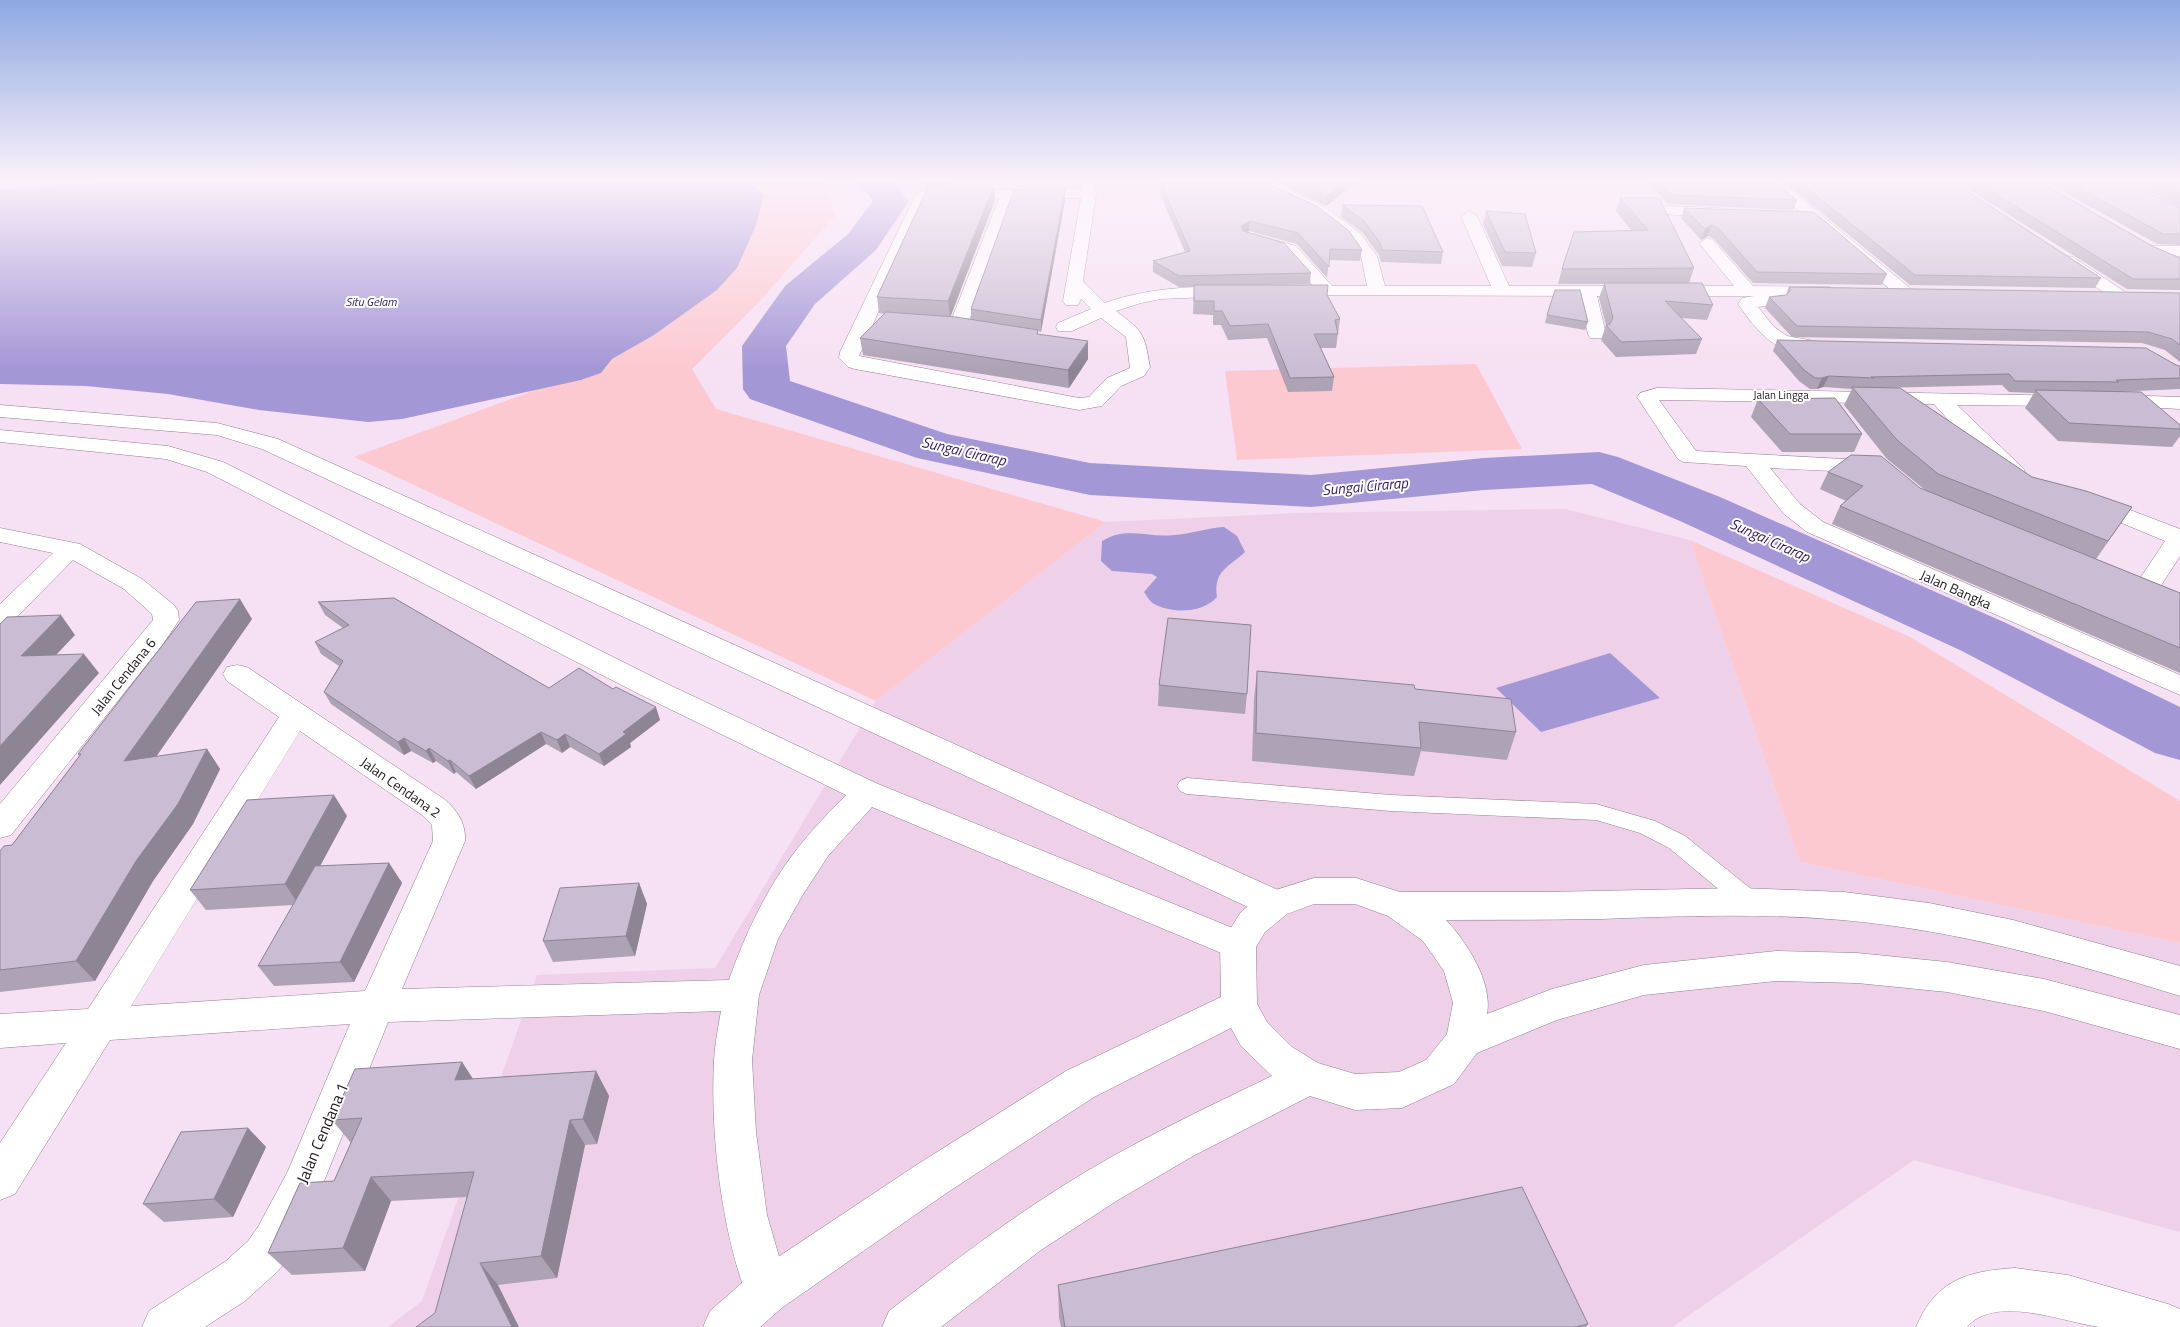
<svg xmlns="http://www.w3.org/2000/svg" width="2180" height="1327" font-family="'Titillium Web',sans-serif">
<rect width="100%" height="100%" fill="#f6e0f3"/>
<path fill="#eed1e9" d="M 1565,509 L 1690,540 L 1800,862 L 2180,943 L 2180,1232 L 1914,1160 L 1672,1327 L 388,1327 L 422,1301 L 537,975 L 715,968 L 876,701 L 1106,522 L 1296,513 Z"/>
<path fill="#fdc9d0" d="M 750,182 L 826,182 L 835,216 L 760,301 L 692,369 L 716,409 L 1106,522 L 876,701 L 354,457 L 546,386 L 581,380 L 601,373 L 612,359 L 654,335 L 717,290 L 737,268 L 756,185 Z
M 1476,364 L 1522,449 L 1237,460 L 1225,371 Z
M 1690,540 L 1910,637 L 2180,801 L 2180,943 L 1800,862 Z"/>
<path fill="#a497d6" d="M 132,182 L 750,182 L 764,195 L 756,225 L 737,268 L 717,290 L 654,335 L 612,359 L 601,373 L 581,380 L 402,419 L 368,422 L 259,410 L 168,394 L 86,386 L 0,384 L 0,189 Z
M 1224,527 L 1237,536 L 1245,552 C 1229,567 1213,571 1217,597 C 1203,613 1173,614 1154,604 C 1150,602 1147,596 1144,592 L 1157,577 L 1152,574 L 1112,571 L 1101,561 L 1102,541 C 1127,526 1146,538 1174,535 C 1191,534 1207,528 1224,527 Z
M 1610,653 L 1660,698 L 1541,732 L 1496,688 Z"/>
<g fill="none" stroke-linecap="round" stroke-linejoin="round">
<path fill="#a497d6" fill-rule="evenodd" d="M 858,182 L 893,182 L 909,201 L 876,250 L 815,304 L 786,346 L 790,381 L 947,434 L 1090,463 L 1311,475 L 1484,458 L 1599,452 L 1618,457 L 1720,497 L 2006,623 L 2180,707 L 2180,760 L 2155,753 L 1962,651 L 1680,521 L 1592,484 L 1484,490 L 1311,507 L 1090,495 L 917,458 L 750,399 L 743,389 L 742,346 L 785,286 L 848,234 L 873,201 Z"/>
<g stroke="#937e8f" stroke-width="1">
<path id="service" d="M 1187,778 L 1391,795 L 1596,804 L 1655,821 L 1685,836 L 1756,893 L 1760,900 L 1756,907 L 1748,909 L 1740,907 L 1669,848 L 1640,833 L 1596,820 L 1391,811 L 1187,794 L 1180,791 L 1177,786 L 1180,781 Z"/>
</g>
<g stroke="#937e8f" stroke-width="1">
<path id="minor" d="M 1081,182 L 1095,182 L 1096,194 L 1083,281 L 1105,303 C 1147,288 1187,287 1231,286 L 1237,287 L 1240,291 L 1237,295 L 1231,296 L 1161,299 L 1141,303 L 1116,311 C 1144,332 1144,333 1150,367 L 1144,376 L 1121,386 L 1102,406 L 1079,410 L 855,369 L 848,367 L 839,358 L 840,352 L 916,194 L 923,190 L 930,194 L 859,356 L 1079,398 L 1089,397 L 1107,378 L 1130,368 L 1126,337 L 1101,318 L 1072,331 L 1058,331 L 1056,327 L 1058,323 L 1091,309 L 1081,299 L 1078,305 L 1066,305 L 1063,301 L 1081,198 L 1014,198 L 967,326 L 965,330 L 951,330 L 949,326 L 999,198 L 958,197 L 951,193 L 953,190 L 1081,189 Z
M 1256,182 L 1273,182 L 1326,208 L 1361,234 L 1377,256 L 1385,286 L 1491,286 L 1461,216 L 1469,211 L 1477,216 L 1509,286 L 1734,286 L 1699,243 L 1707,238 L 1713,240 L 1753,286 L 1830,287 L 1833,291 L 1830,295 L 1781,296 L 1784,300 L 1781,304 L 1758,307 L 1774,327 L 1787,336 L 1820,342 L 1822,346 L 1820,350 C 1779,360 1758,333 1738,304 L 1742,298 L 1754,296 L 1597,296 L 1606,334 L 1604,338 L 1590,338 L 1588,334 L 1579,296 L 1286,295 L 1283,291 L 1286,287 L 1313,286 L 1284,252 L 1248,242 L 1246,239 L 1248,236 L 1254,234 L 1296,246 L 1332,286 L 1367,286 L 1361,256 L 1349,240 L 1316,214 L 1273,195 Z
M 1765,182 L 1781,182 L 1910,288 L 1913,292 L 1910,296 L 1898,296 Z
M 1668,206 L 1720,208 L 1728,213 L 1720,218 L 1663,214 L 1660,211 L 1663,208 Z
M 2152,246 L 2180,246 L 2180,256 L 2146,254 L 2144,251 L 2146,248 Z
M 2067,256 L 2073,257 L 2131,296 L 2128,300 L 2116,300 L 2061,265 L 2059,261 L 2061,257 Z
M 1657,388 L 2073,396 L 2076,400 L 2073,404 L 2066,406 L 1957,405 L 2025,470 L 2022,475 C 2016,476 2012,477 2007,475 C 1985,465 1951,422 1934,404 L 1659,400 L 1696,451 L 1882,461 L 1885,466 L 1882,471 L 1874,473 L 1770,468 L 1800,504 L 1823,522 L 2180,675 L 2180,695 L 1807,532 L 1784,514 L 1746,466 L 1683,462 L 1678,459 L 1637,397 L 1640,393 Z
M 2117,395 L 2180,397 L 2180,409 L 2110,405 L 2107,401 L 2110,397 Z
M 0,405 L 217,423 L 278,439 L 1287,894 L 1292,904 L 1287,914 L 1275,918 L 1263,914 L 262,449 L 217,435 L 0,417 Z
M 0,430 L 168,446 L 223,462 L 659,680 L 878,784 L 1250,935 L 1256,945 L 1250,955 L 1238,960 L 1226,955 L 872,807 L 828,856 L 802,896 L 778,939 L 759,995 L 752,1060 L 756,1132 L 767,1215 L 789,1291 L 783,1307 L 767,1313 L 751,1307 C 722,1237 710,1136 714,1060 C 715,1044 718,1028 721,1011 L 388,1022 L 308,1221 L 289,1257 L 278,1271 L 245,1301 L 205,1327 L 142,1327 L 149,1311 L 226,1261 L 248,1241 L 258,1227 L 288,1171 L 350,1024 L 110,1040 L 15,1194 L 0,1200 L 0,1143 L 66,1043 L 0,1048 L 0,1014 L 88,1009 L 279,717 L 227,681 L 223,674 L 227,667 L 237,665 L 247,667 L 444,799 C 457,810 466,823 465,841 L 402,989 L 729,980 C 747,929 771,879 806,838 C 818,823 833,809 846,795 L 639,694 L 207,472 L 166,459 L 0,442 ZM 300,731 L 422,815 L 432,825 L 433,841 L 365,991 L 131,1006 Z
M 2091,495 L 2180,529 L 2180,556 L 2153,598 L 2144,600 L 2135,598 L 2131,592 L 2165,541 L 2083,507 L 2079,502 L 2083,497 Z
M 0,528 L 80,544 L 142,579 L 174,605 L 178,611 L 179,620 L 163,644 L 11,835 L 0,838 L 0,804 L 153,620 L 152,614 L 124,589 L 73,560 L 9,625 L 0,627 L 0,604 L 53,553 L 0,542 Z
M 2015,1268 L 2068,1275 L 2168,1304 L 2180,1309 L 2180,1327 C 2154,1327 2125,1327 2099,1327 C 2063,1322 1995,1294 1967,1327 L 1916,1327 C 1936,1280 1967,1271 2015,1268 Z"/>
</g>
<g stroke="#937e8f" stroke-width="1">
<path id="tertiary" d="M 1314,878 L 1356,878 L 1400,892 L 1545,892 L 1740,888 L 1844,892 L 1929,903 L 2013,920 L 2180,966 L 2180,996 C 2070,962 1958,930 1842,920 C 1762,913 1681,916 1601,919 C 1549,920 1498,920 1446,920 C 1467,942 1493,983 1487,1014 L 1552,989 L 1644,965 L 1776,951 L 1857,953 L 1947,962 L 2044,979 L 2180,1015 L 2180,1049 L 2044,1011 L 1947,992 L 1857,983 L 1776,981 L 1644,995 L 1557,1020 L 1477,1053 L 1454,1084 L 1402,1108 L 1355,1110 L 1310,1096 L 1193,1156 L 1118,1200 L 1041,1250 L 941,1327 L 882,1327 L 889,1311 C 945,1268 1001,1225 1061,1187 C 1129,1144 1201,1110 1272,1076 L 1241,1046 L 1231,1028 L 1094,1097 L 948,1192 L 783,1307 L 760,1327 L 703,1327 L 710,1311 L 751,1275 L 918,1164 L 1066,1071 L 1221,997 L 1220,945 L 1241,912 L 1263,894 ZM 1314,904 L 1355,904 L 1388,916 L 1423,941 L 1444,971 L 1453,1003 L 1447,1034 L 1426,1060 L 1399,1072 L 1355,1074 L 1318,1063 L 1292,1047 L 1267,1022 L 1257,1004 L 1256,947 L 1265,932 L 1287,914 Z"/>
</g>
<use href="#service" fill="#fff" fill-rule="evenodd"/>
<use href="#minor" fill="#fff" fill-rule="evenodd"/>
<use href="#tertiary" fill="#fff" fill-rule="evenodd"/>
</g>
<path fill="#aea2b5" d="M 922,182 L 948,182 L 949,186 L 994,185 L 995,200 L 950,317 L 971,319 L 971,309 L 1065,200 L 1041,332 L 1038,331 L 1038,335 L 1088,341 L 1088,359 L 1069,388 L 863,355 L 860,338 L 885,314 L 879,313 L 877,297 L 928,187 Z
M 1205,182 L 1267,182 L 1362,250 L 1360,261 L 1329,260 L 1327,278 L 1297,244 L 1249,231 L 1248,232 L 1311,273 L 1310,284 L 1261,285 L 1327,295 L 1340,319 L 1336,348 L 1321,348 L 1334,377 L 1332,391 L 1288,392 L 1267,338 L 1228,340 L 1221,325 L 1213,325 L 1213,315 L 1193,314 L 1194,287 L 1179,287 L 1153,272 L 1153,261 L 1185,252 L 1160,194 L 1161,184 L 1206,182 Z
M 1277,182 L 1357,182 L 1326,206 Z
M 1647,182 L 1776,182 L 1797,200 L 1793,210 L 1668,204 Z
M 1784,182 L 1953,182 L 2101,278 L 2095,288 L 1910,285 Z
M 1957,182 L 2040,182 L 2152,246 L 2180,258 L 2180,290 L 2127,289 Z
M 2046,182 L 2126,182 L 2180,208 L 2180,245 L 2157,244 Z
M 2132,182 L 2180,182 L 2180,207 Z
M 1620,198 L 1694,268 L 1689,283 L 1713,305 L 1707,320 L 1681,318 L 1702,339 L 1696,354 L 1616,357 L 1601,340 L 1606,325 L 1599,298 L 1604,284 L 1558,284 L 1562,269 L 1632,231 L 1616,211 Z
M 1342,205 L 1443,252 L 1441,264 L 1381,262 L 1379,255 L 1363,233 L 1341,217 Z
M 1684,208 L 1887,274 L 1882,285 L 1753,283 L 1714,239 L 1708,236 L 1701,240 L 1681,218 Z
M 1486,211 L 1536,253 L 1532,267 L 1502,266 L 1483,224 Z
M 1789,287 L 2180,293 L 2180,362 L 2165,350 L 2142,343 L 1792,337 L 1765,308 L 1769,297 L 1786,295 Z
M 1547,315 L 1588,322 L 1585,330 L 1545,323 Z
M 1777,340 L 2176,365 L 2180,366 L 2180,389 L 2113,392 L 2180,425 L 2180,436 L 2172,447 L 2058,441 L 2025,408 L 2034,393 L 2009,392 L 2002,385 L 1880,388 L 2032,477 L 2132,507 L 2096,559 L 2180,593 L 2180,673 L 1832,524 L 1840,506 L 1846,501 L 1820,489 L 1828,472 L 1920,488 L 1925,490 L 1887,459 L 1844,405 L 1852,389 L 1823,387 L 1817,389 L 1810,389 L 1799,381 L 1773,351 Z
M 1758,399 L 1862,434 L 1854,452 L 1782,452 L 1751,417 Z
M 318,602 L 549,688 L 660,720 L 630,743 L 631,747 L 604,766 L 570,747 L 562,753 L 546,744 L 476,789 L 456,772 L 454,774 L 436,761 L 433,763 L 411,751 L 404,755 L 331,704 L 324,692 L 339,666 L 321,654 L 315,642 L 343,628 L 325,615 Z
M 252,619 L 156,757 L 207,749 L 220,769 L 193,824 L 153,881 L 95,981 L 0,992 L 0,851 L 12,845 L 79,756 L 78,754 Z
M 1257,671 L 1415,689 L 1516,732 L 1507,760 L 1421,751 L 1414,776 L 1252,761 L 1254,699 Z
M 1159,685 L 1247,694 L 1245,714 L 1158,706 Z
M 347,816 L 320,866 L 389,863 L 402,883 L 354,982 L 274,986 L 258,966 L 293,905 L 206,910 L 190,890 Z
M 639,883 L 647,904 L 635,956 L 553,962 L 543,941 Z
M 462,1062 L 473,1079 L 596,1071 L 609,1096 L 597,1144 L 585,1145 L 557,1278 L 498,1285 L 435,1313 L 467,1197 L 391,1201 L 365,1271 L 292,1275 L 268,1253 L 334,1181 L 351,1143 L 332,1120 Z
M 248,1128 L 266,1147 L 233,1217 L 164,1222 L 143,1204 Z
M 1058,1285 L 1588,1324 L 1586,1327 L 1061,1327 L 1059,1318 Z"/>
<path fill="#8d8494" d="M 1345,182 L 1357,182 L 1326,206 L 1327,195 Z
M 994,185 L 995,200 L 950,318 L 948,301 Z
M 1065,190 L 1065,200 L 1041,332 L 1041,320 Z
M 1250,221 L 1249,231 L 1240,237 L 1241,226 Z
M 1711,225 L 1708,236 L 1701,240 L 1705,229 Z
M 1088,341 L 1088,359 L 1069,388 L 1068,370 Z
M 1829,376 L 1823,387 L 1817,389 L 1822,378 Z
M 2132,507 L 2119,526 L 2094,561 L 2108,541 Z
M 240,599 L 252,619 L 139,781 L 124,761 Z
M 61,615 L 75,635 L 37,675 L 21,656 Z
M 84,654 L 99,673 L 0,785 L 0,746 Z
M 656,707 L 660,720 L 630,743 L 631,747 L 604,766 L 599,754 L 623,732 Z
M 541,732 L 546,744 L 476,789 L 469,776 Z
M 565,734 L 570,747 L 562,753 L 557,740 Z
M 404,738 L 411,751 L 404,755 L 398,742 Z
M 429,748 L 436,761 L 433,763 L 426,751 Z
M 207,749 L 220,769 L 193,824 L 153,881 L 95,981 L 76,961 L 136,861 Z
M 450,760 L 456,772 L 454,774 L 448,761 Z
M 334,795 L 347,816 L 299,905 L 285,884 Z
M 389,863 L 402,883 L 354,982 L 340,962 Z
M 639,883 L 647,904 L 635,956 L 626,936 Z
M 462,1062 L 478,1087 L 455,1080 Z
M 596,1071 L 609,1096 L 597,1144 L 583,1119 Z
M 570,1120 L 585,1145 L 557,1278 L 541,1256 Z
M 248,1128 L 266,1147 L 233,1217 L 214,1199 Z
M 371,1177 L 391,1201 L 365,1271 L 343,1248 Z
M 480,1263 L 498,1285 L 519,1327 L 512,1327 Z"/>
<path fill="#cabcd3" stroke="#8d8494" d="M 1217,182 L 1267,182 L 1273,186 L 1317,206 L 1349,231 L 1362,250 L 1330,249 L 1329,267 L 1298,233 L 1250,221 L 1241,226 L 1243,231 L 1284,243 L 1311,273 L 1179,276 L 1153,261 L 1190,251 L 1161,184 Z
M 1299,182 L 1345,182 L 1327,195 Z
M 1658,182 L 1776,182 L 1797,200 L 1671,195 Z
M 1799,182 L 1953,182 L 2101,278 L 1915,275 Z
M 1976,182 L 2040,182 L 2152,246 L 2180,258 L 2180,279 L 2133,279 Z
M 2068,182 L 2126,182 L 2180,208 L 2180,234 L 2163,234 Z
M 2155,182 L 2180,182 L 2180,194 Z
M 994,185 L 948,301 L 877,297 L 928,187 Z
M 1014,190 L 1065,190 L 1041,320 L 971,309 Z
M 1620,198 L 1659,198 L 1694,268 L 1562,269 L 1574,232 L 1648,230 Z
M 1342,205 L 1422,206 L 1443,252 L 1382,250 L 1380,243 L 1364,221 Z
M 1684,208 L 1814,212 L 1887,274 L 1757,272 L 1718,228 L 1711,225 L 1705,229 Z
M 1486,211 L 1525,214 L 1536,253 L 1505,252 Z
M 1604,283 L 1702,283 L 1713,305 L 1665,301 L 1702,339 L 1621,342 L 1606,325 L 1610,324 L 1613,318 Z
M 1194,285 L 1328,285 L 1327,295 L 1340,319 L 1335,320 L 1338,334 L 1314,334 L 1334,377 L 1290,378 L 1268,324 L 1230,326 L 1222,311 L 1214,311 L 1214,301 L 1194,301 Z
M 1789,287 L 2180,293 L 2180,345 L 2172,339 L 2148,332 L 1797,326 L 1769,297 L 1786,295 L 1790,291 Z
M 1555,290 L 1580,290 L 1588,322 L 1547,315 Z
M 886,312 L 956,317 L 1038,330 L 1037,334 L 1088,341 L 1068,370 L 860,338 Z
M 1777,340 L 2146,348 L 2176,365 L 2180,366 L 2180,378 L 2116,380 L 2119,382 L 2015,381 L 2009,374 L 1871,377 L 1874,378 L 1829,376 L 1822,378 L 1815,378 L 1804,370 Z
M 1852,387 L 1900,388 L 2032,477 L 2086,491 L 2132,507 L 2108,541 L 1938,474 L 1897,440 Z
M 2035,390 L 2141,392 L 2180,425 L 2180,429 L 2069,423 Z
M 1835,398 L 1862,434 L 1790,434 L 1758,399 Z
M 1851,455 L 1881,456 L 1920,488 L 2180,593 L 2180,648 L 1840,506 L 1863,486 L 1828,472 Z
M 394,598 L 549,688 L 579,668 L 613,689 L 616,687 L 656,707 L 623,732 L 626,734 L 599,754 L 565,734 L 557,740 L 541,732 L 469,776 L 450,760 L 448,761 L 429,748 L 426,751 L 404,738 L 398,742 L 324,692 L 343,661 L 315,642 L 349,625 L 318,602 Z
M 240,599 L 124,761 L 207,749 L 178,804 L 136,861 L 76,961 L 0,970 L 0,851 L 4,846 L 12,845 L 81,754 L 78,754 L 196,602 Z
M 61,615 L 21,656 L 84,654 L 0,746 L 0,624 L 7,617 Z
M 1168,618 L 1251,625 L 1247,694 L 1159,685 Z
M 1257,671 L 1414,685 L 1415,689 L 1511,699 L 1516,732 L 1419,722 L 1421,748 L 1256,733 Z
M 334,795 L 285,884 L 190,890 L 247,800 Z
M 389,863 L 340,962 L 258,966 L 315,866 Z
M 639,883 L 626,936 L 543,941 L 560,888 Z
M 462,1062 L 455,1080 L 596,1071 L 583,1119 L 570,1120 L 541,1256 L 480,1263 L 512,1327 L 416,1327 L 435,1313 L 474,1172 L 371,1177 L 343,1248 L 268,1253 L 300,1183 L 334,1181 L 362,1118 L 332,1120 L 355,1069 Z
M 248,1128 L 214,1199 L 143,1204 L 181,1132 Z
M 1522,1187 L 1588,1324 L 1575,1327 L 1065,1327 L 1058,1285 Z"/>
<linearGradient id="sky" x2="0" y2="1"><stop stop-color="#8da8e1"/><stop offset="0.49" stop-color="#fbf1fa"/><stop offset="1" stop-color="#fbf1fa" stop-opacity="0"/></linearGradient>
<rect width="2180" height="368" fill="url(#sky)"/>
<g text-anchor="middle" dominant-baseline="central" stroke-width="4" stroke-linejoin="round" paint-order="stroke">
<g font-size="11" fill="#1e161c" stroke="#fff">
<text x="1781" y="395">Jalan Lingga</text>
</g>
<g font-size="12" font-style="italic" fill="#331a64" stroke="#fff">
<text x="371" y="301">Situ Gelam</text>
</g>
<g font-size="14" fill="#1e161c" stroke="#fff">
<text transform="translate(1956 589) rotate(24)">Jalan Bangka</text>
<text transform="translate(123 676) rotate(-51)">Jalan Cendana 6</text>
<text transform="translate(401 787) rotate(35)">Jalan Cendana 2</text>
</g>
<g font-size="15" font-style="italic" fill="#331a64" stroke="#fff">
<text transform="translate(964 451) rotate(13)">Sungai Cirarap</text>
<text transform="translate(1365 486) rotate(-5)">Sungai Cirarap</text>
<text transform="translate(1770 540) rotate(24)">Sungai Cirarap</text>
</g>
<g font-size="16" fill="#1e161c" stroke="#fff">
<text transform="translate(322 1133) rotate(-67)">Jalan Cendana 1</text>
</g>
</g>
</svg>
